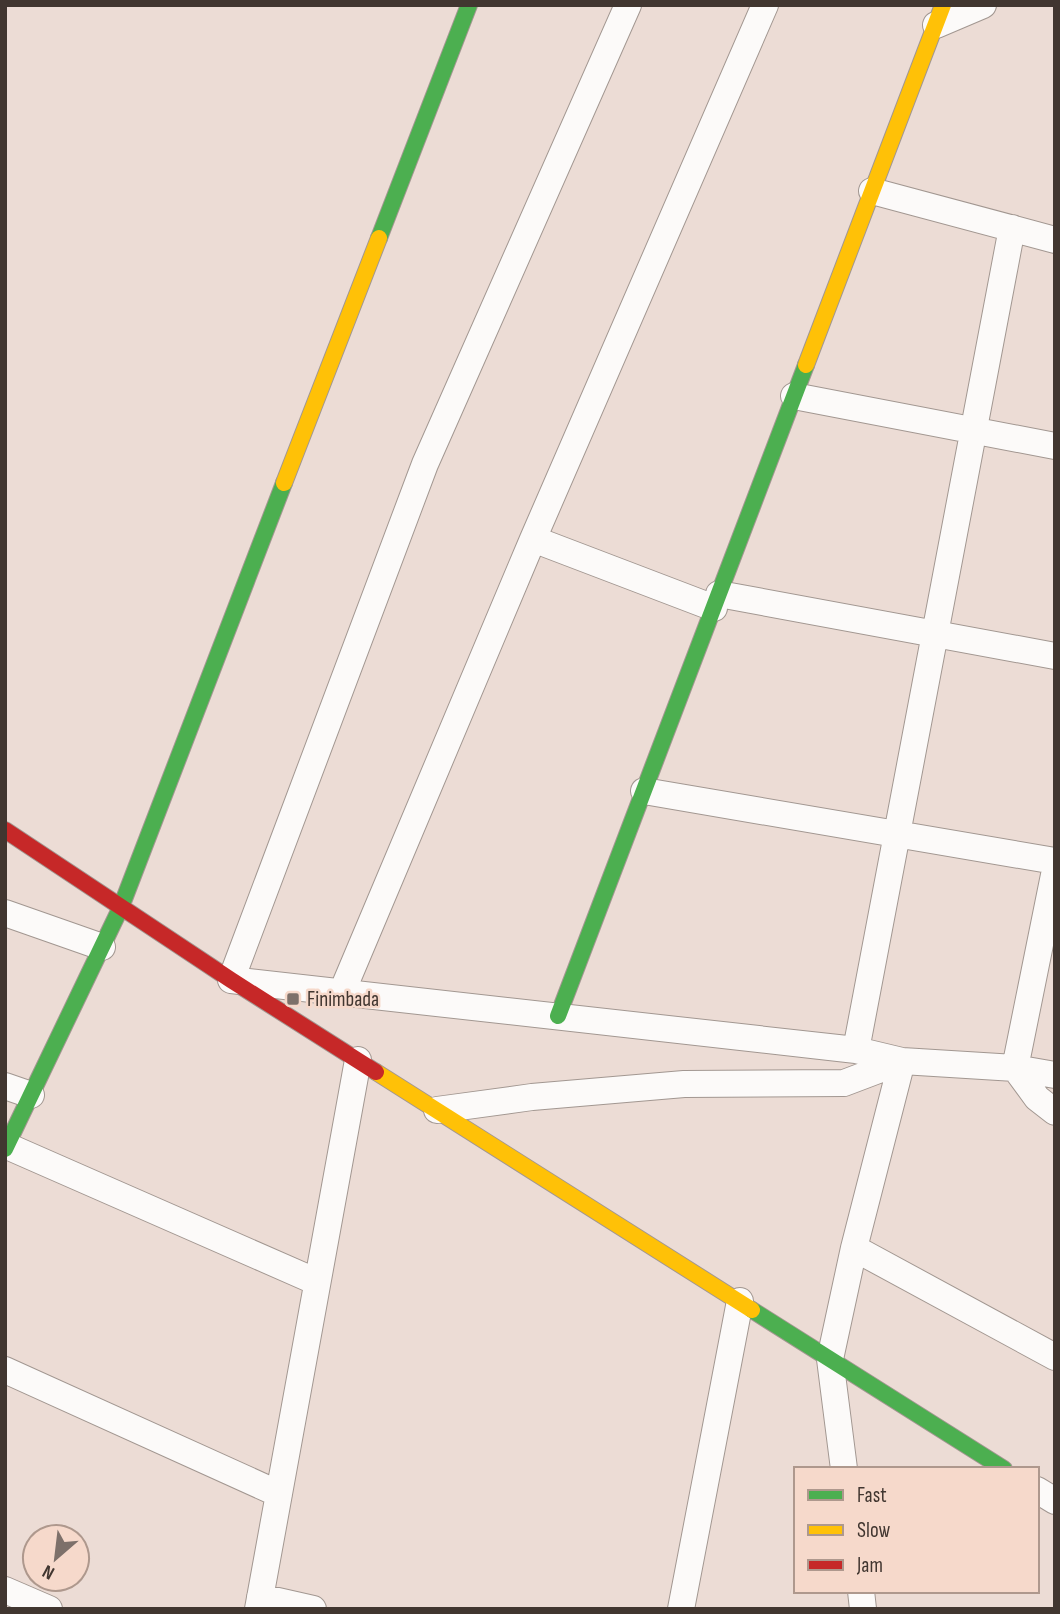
<svg xmlns="http://www.w3.org/2000/svg" width="1060" height="1614" font-family="'Sofia Sans Condensed',sans-serif">
<rect width="100%" height="100%" fill="#ecdcd5"/>
<g fill="none" stroke-linecap="round" stroke-linejoin="round">
<g stroke="#a29791" stroke-width="28">
<path id="street" d="M 628,5 L 425,464 L 231,980 L 856,1050 L 902,1061 L 1015,1068 L 1055,1075
M 936,25 L 983,5
M 872,191 L 1055,240
M 794,396 L 1055,446
M 533,539 L 714,608
M 719,594 L 1055,656
M 644,791 L 1055,861
M 1055,870 L 1015,1068 L 1037,1098 L 1055,1112
M 5,913 L 102,947
M 342,992 L 533,539 L 765,5
M 856,1050 L 1012,228
M 5,1086 L 31,1095
M 437,1110 L 532,1097 L 684,1084 L 844,1083 L 902,1061
M 7,1146 L 317,1282
M 854,1248 L 1055,1357
M 5,1370 L 279,1494
M 844,1469 L 830,1359 L 854,1248 L 902,1061
M 1037,1490 L 1055,1501
M 5,1590 L 49,1609
M 861,1591 L 863,1609
M 260,1597 L 313,1609
M 258,1609 L 358,1060
M 681,1609 L 740,1301"/>
</g>
<g stroke="#a29791" stroke-width="18">
<path id="fast" d="M 379,238 L 469,5
M 558,1016 L 806,365
M 5,1149 L 121,907 L 284,483
M 752,1310 L 1004,1469"/>
</g>
<g stroke="#a29791" stroke-width="18">
<path id="slow" d="M 806,365 L 943,5
M 284,483 L 379,238
M 376,1072 L 752,1310"/>
</g>
<g stroke="#a29791" stroke-width="18">
<path id="jam" d="M 5,830 L 231,980 L 376,1072"/>
</g>
<use href="#street" stroke="#fcfaf9" stroke-width="26"/>
<use href="#fast" stroke="#4caf50" stroke-width="16"/>
<use href="#slow" stroke="#ffc107" stroke-width="16"/>
<use href="#jam" stroke="#c62828" stroke-width="16"/>
</g>
<rect fill="#7d706a" stroke="#f6d9cb" stroke-width="2.5" x="286" y="992" width="14" height="14" rx="3.5"/>
<g text-anchor="middle" dominant-baseline="central" stroke-width="5" stroke-linejoin="round" paint-order="stroke">
<g font-size="21" fill="#413630" stroke="#f6d9cb" text-anchor="start">
<text x="307" y="999">Finimbada</text>
</g>
</g>
<rect width="1060" height="1614" fill="none" stroke="#413630" stroke-width="14"/>
<rect x="794" y="1467" width="245" height="126" fill="#f6d9cb" stroke="#ae988d" stroke-width="2"/>
<rect x="808" y="1490" width="35" height="10" fill="#4caf50" stroke="#ae988d" stroke-width="2"/>
<text x="857" y="1502" font-size="21" fill="#413630">Fast</text>
<rect x="808" y="1525" width="35" height="10" fill="#ffc107" stroke="#ae988d" stroke-width="2"/>
<text x="857" y="1537" font-size="21" fill="#413630">Slow</text>
<rect x="808" y="1560" width="35" height="10" fill="#c62828" stroke="#ae988d" stroke-width="2"/>
<text x="857" y="1572" font-size="21" fill="#413630">Jam</text>
<g transform="translate(56 1558) rotate(208)"><circle r="33" fill="#f6d9cb" stroke="#ae988d" stroke-width="2"/>
<path d="M0-5L12 26L0 18L-12 26Z" fill="#7d706a"/>
<text y="-10" font-size="19" font-weight="bold" text-anchor="middle" fill="#413630">N</text>
</g>
</svg>
